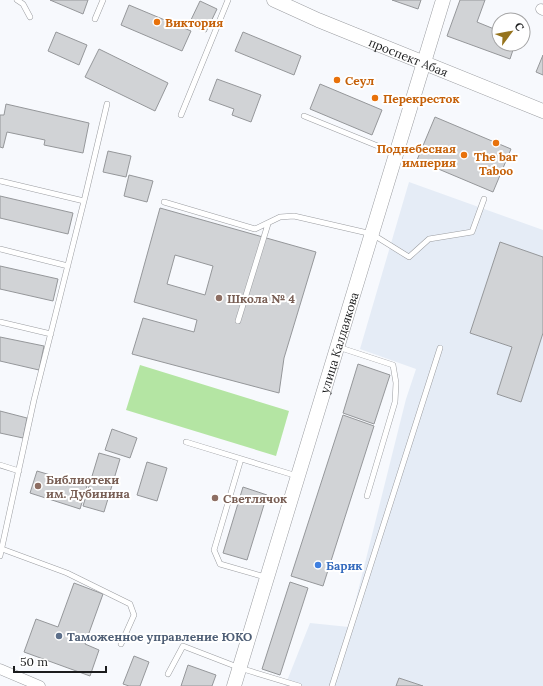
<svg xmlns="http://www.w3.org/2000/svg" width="543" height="686" font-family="Lora,serif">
<rect width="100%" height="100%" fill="#f7f9fd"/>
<path fill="#e5ecf6" d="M 409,182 L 543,230 L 543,686 L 285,686 L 310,623 L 349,627 L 406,399 L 416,369 L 360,349 Z"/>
<path fill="#b4e5a3" d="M 140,365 L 289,411 L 276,456 L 126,410 Z"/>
<path fill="#d1d3d6" stroke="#95979a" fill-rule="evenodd" d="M 50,0 L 88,0 L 83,14 Z
M 392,0 L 421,0 L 418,9 Z
M 460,0 L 485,0 L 477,22 L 499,31 L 499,44 L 515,44 L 510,59 L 447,36 Z
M 200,1 L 217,9 L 206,32 L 189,24 Z
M 129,5 L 191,31 L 182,51 L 121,25 Z
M 56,32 L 87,45 L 79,65 L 48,51 Z
M 243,32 L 301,56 L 294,75 L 235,51 Z
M 99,49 L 168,83 L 155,111 L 85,77 Z
M 543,55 L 543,75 L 536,72 Z
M 217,79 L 261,95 L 251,122 L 232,115 L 234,109 L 209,100 Z
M 320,84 L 382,110 L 372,135 L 310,109 Z
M 6,104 L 89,123 L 83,153 L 44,145 L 45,140 L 7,132 L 3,148 L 0,147 L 0,115 L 4,115 Z
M 435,117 L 511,149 L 493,192 L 417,160 Z
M 108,151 L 131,156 L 126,177 L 103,172 Z
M 129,175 L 153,181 L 147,202 L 124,196 Z
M 0,196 L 73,213 L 68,234 L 0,218 Z
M 160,208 L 316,252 L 284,358 L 279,393 L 132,354 L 143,318 L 194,332 L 197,320 L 134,302 ZM 175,255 L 213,266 L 205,295 L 167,284 Z
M 500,242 L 543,257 L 543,333 L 521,402 L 497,394 L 512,347 L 470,333 Z
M 0,266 L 58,279 L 53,301 L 0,289 Z
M 0,337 L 44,346 L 39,370 L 0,361 Z
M 358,364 L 390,375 L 374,424 L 343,413 Z
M 0,411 L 27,418 L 23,438 L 0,433 Z
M 343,415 L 374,426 L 323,586 L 291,576 Z
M 112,429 L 137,438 L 130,458 L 105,450 Z
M 99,453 L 120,459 L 104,512 L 83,506 Z
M 147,462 L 167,468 L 157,501 L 137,495 Z
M 37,471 L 87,486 L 80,509 L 30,493 Z
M 243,487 L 267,495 L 247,560 L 223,553 Z
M 290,582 L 308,588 L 280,675 L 262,669 Z
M 74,583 L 103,594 L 85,644 L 99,650 L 90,676 L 24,652 L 36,619 L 58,627 Z
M 134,656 L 149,662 L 140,686 L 129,686 L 123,684 Z
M 188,665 L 216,675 L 212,686 L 181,686 Z
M 399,678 L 423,686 L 396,686 Z"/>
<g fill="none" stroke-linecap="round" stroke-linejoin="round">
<g stroke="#9b9da1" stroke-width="6">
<path id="lane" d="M 17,0 L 23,4 L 30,17
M 95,19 L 103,0
M 181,115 L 228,0
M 304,116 L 395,153
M 0,181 L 84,201 L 34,400 L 0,556
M 84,201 L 107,104
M 164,202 L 255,229 L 280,217 L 294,216 L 372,234 L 409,257 L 429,239 L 472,232 L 484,199
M 0,249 L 68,266
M 238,321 L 268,224
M 0,322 L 51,334
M 338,347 L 393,365 L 396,383 L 395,402 L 367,496
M 186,442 L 297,476
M 241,459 L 214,550 L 220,564 L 265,577
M 0,465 L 19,471
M 2,549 L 67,573 L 130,604 L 134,615 L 121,644
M 168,674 L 183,646 L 240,668 L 299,686
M 332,686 L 440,348"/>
</g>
<g stroke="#9b9da1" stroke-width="11">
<path id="street" d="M 541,9 L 543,10
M 0,669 L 40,686"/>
</g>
<g stroke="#9b9da1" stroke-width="15">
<g id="secondary">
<path id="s1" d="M 274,0 L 318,20 L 543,111"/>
<path id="s2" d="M 234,686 L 443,0"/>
</g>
</g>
<use href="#lane" stroke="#fff" stroke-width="5"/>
<use href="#street" stroke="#fff" stroke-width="10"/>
<use href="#secondary" stroke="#fff" stroke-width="14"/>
</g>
<g fill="#e8710a" stroke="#fff" stroke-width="1.5">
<circle cx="157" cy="22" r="4"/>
<circle cx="337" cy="80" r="4"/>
<circle cx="375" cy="98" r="4"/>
<circle cx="496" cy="143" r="4"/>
<circle cx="464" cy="155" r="4"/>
</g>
<g fill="#8d6e63" stroke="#fff" stroke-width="1.5">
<circle cx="219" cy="298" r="4"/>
<circle cx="38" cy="486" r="4"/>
<circle cx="215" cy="498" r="4"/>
</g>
<circle fill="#3f7fe0" stroke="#fff" stroke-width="1.5" cx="318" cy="565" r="4"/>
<circle fill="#5c6f8a" stroke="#fff" stroke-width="1.5" cx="59" cy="636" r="4"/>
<g text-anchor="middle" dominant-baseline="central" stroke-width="4" stroke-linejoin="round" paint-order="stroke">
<g font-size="12" font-weight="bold" fill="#c56008" stroke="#fff" text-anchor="start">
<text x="165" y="22">Виктория</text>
<text x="345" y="80">Сеул</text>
<text x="383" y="98">Перекресток</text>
<text x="456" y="148" text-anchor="end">Поднебесная<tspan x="456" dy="14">империя</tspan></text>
<text x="496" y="156" text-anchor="middle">The bar<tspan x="496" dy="14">Taboo</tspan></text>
</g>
<g font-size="12" fill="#1b1c1d" stroke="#fff">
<text stroke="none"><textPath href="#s1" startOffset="146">проспект Абая</textPath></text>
<text stroke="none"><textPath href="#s2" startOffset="359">улица Калдаякова</textPath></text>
</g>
<g font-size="12" font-weight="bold" fill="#785e54" stroke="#fff" text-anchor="start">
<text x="227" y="298">Школа № 4</text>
<text x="46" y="479">Библиотеки<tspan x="46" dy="14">им. Дубинина</tspan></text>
<text x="223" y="498">Светлячок</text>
</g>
<g font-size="12" font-weight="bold" fill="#366cbe" stroke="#fff" text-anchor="start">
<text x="326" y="565">Барик</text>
</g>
<g font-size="12" font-weight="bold" fill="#4e5e75" stroke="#fff" text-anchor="start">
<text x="67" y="636">Таможенное управление ЮКО</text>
</g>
</g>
<g transform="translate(511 32) rotate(58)"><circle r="19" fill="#ffffff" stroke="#a4a4a5"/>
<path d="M0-3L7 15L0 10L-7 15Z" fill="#96731c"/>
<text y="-6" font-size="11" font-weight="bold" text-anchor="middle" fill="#1b1c1d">С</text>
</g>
<path d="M14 666v6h92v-6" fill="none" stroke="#1b1c1d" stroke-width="2"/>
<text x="20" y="666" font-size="12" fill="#1b1c1d" stroke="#ffffff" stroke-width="3" paint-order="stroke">50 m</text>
</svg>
